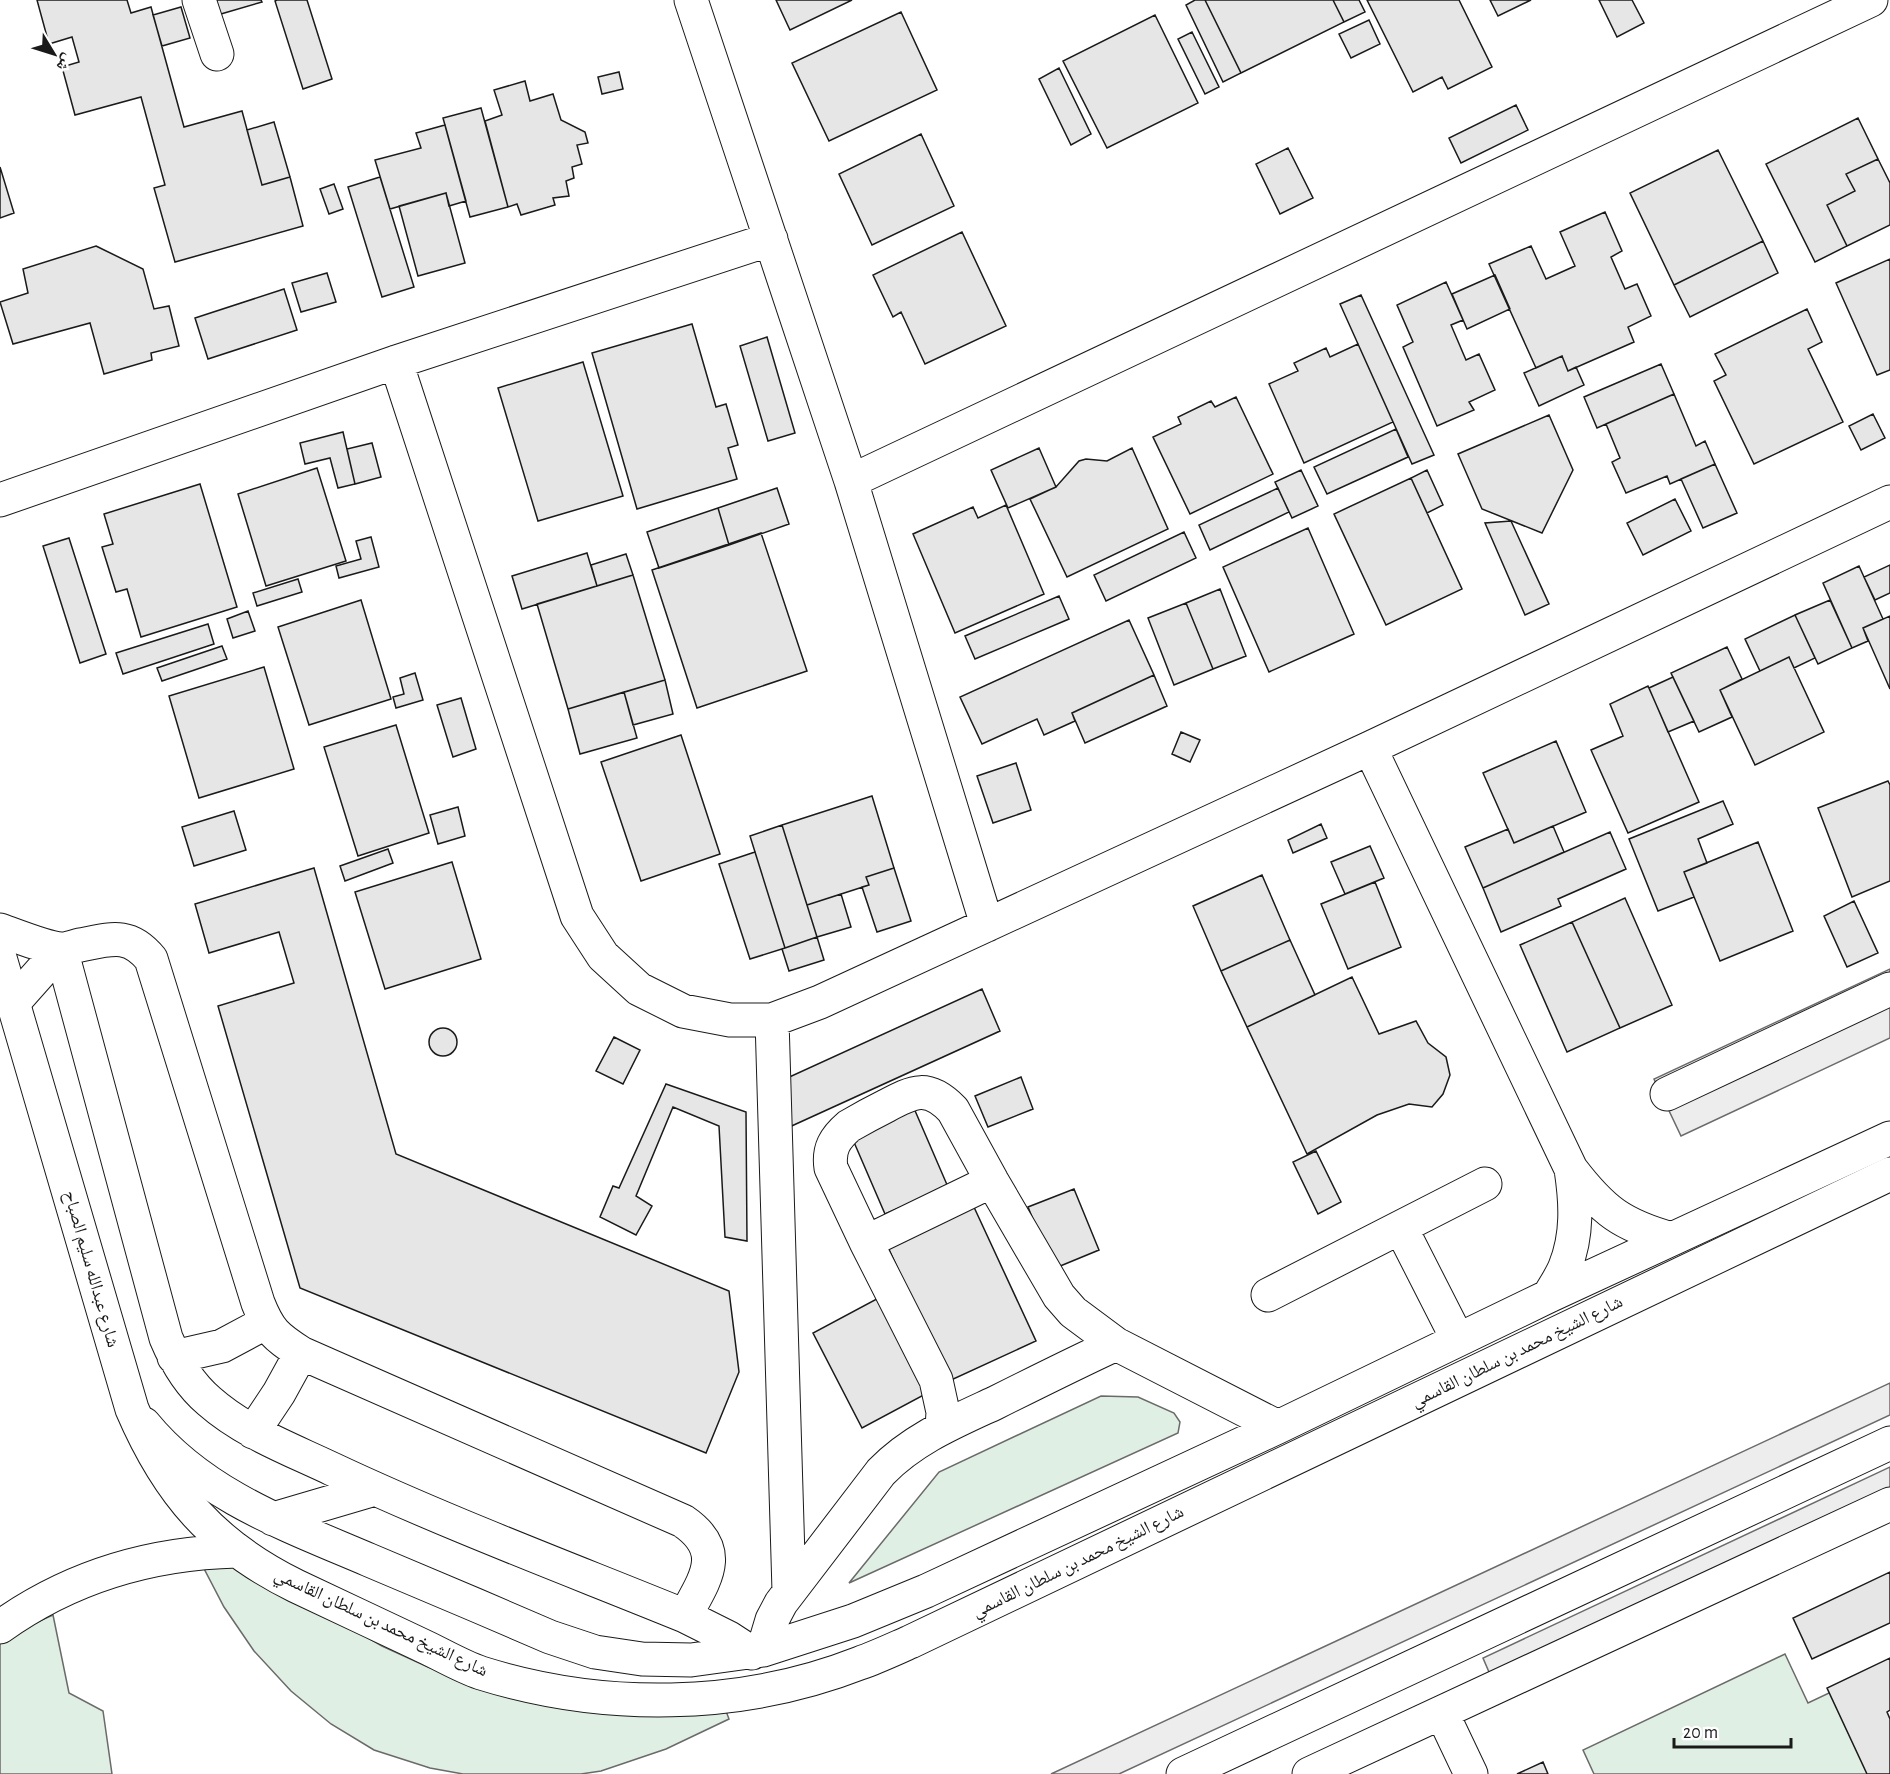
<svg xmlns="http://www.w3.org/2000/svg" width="1890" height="1774" font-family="'Alegreya Sans','Noto Naskh Arabic',sans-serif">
<rect width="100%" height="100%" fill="#fff"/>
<path fill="#e0efe3" stroke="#6a6a6a" stroke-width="1.5" d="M 1101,1396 L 1138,1397 L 1174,1413 L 1180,1422 L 1178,1433 L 849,1583 L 939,1472 Z
M 198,1557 L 251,1570 L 382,1646 L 428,1667 L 475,1684 L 723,1703 L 729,1719 L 666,1749 L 601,1771 L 581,1774 L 463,1774 L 430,1768 L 374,1750 L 331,1724 L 291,1691 L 254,1651 L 224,1607 Z
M 53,1615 L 69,1693 L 103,1711 L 112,1774 L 0,1774 L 0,1638 Z
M 1785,1654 L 1808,1703 L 1848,1684 L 1890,1774 L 1594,1774 L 1583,1750 Z"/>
<path fill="#ededed" stroke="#6a6a6a" stroke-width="1.5" d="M 1890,969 L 1890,1038 L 1681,1136 L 1654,1079 Z
M 1890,1383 L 1890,1415 L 1119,1774 L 1051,1774 Z
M 1890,1467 L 1890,1500 L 1495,1686 L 1483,1658 Z"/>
<path fill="#e6e6e6" stroke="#1a1a1a" stroke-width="1.5" d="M 37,0 L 127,0 L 131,13 L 151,7 L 184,127 L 242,111 L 262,185 L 290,177 L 303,226 L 175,262 L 154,188 L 165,185 L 141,97 L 75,115 L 62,67 L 79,62 L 72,37 L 49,44 Z
M 209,0 L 261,0 L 262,2 L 214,16 Z
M 277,0 L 307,0 L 332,79 L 303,89 L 275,1 Z
M 776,0 L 852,0 L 790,30 Z
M 1195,0 L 1205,0 L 1241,73 L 1223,82 L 1186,5 Z
M 1205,0 L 1333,0 L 1344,22 L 1241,73 Z
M 1333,0 L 1359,0 L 1365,12 L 1344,22 Z
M 1367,0 L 1459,0 L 1492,67 L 1448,89 L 1442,77 L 1413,92 Z
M 1490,0 L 1531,0 L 1498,16 Z
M 1599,0 L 1632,0 L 1644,23 L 1617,37 Z
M 181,7 L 190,38 L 162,46 L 153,15 Z
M 901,12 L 937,90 L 829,141 L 792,63 Z
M 1155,15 L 1198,103 L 1107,148 L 1063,61 Z
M 1369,20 L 1380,44 L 1351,58 L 1339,34 Z
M 1192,32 L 1219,87 L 1205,94 L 1178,39 Z
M 1059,68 L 1091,134 L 1071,145 L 1039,79 Z
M 619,72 L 623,89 L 602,94 L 598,77 Z
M 525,81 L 530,101 L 553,94 L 561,120 L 585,132 L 588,143 L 577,145 L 582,164 L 572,167 L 574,178 L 566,181 L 569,196 L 553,198 L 555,205 L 521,215 L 517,204 L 508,207 L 485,121 L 502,115 L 494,90 Z
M 1516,105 L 1528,130 L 1461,163 L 1449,138 Z
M 481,108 L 508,207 L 470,217 L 443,118 Z
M 1858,118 L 1878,159 L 1846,174 L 1855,191 L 1827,205 L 1847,246 L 1815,262 L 1766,164 Z
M 274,122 L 290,177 L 262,185 L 247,130 Z
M 445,125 L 466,201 L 449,206 L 446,193 L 390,209 L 375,160 L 421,148 L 416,133 Z
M 921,134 L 954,206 L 872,245 L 839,174 Z
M 1288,148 L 1313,198 L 1280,214 L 1256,164 Z
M 1718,150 L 1763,241 L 1674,285 L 1630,193 Z
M 1878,159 L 1890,183 L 1890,225 L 1847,246 L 1827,205 L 1855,191 L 1846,174 Z
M 0,167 L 14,213 L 0,218 Z
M 380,177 L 414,287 L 382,297 L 348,187 Z
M 334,184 L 343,209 L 329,214 L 320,189 Z
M 446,193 L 465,263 L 418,276 L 399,206 Z
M 1605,212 L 1622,251 L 1611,257 L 1625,289 L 1637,284 L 1651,316 L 1628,327 L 1634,342 L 1568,371 L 1562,356 L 1536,368 L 1489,264 L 1531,246 L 1546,279 L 1575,266 L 1560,232 Z
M 962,232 L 1006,326 L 925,364 L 901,312 L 893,317 L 873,275 Z
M 1763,241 L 1778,273 L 1690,317 L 1674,285 Z
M 96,246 L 143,269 L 154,309 L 169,306 L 179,346 L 151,353 L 152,360 L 104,374 L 90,323 L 13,344 L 0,302 L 28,293 L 23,269 Z
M 1890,259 L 1890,370 L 1877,375 L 1836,283 Z
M 327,273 L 336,302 L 301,312 L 292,283 Z
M 1495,275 L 1510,309 L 1467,329 L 1452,294 Z
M 1446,282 L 1463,320 L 1451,325 L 1466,360 L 1479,354 L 1495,390 L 1469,402 L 1474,410 L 1437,426 L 1403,347 L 1413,342 L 1397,305 Z
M 284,289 L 297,330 L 208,359 L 195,318 Z
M 1361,295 L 1434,455 L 1412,464 L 1340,304 Z
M 1807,309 L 1822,342 L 1808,349 L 1843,422 L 1754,464 L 1714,381 L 1726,375 L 1715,354 Z
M 692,324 L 716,407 L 726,404 L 738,445 L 728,448 L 737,479 L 637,509 L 592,353 Z
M 767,337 L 795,433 L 768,441 L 740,346 Z
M 1358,344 L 1393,422 L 1304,463 L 1269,384 L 1298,371 L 1294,363 L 1326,348 L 1330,357 Z
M 1562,356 L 1568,371 L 1576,367 L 1584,385 L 1539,406 L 1524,373 Z
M 583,362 L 623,496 L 538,521 L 498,388 Z
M 1661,364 L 1674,394 L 1597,428 L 1584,397 Z
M 1674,394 L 1696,446 L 1705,441 L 1715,464 L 1670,484 L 1667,476 L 1626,493 L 1612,462 L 1620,458 L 1606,424 Z
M 1236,397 L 1273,474 L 1190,514 L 1153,437 L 1181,424 L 1178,417 L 1211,401 L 1215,407 Z
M 1873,414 L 1885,438 L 1861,450 L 1849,426 Z
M 1549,415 L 1573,470 L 1542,533 L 1482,509 L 1458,454 Z
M 1396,429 L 1408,457 L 1327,494 L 1314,467 Z
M 343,432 L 355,484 L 338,488 L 330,458 L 305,464 L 300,443 Z
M 372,443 L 381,477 L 355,484 L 347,449 Z
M 1039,448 L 1056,487 L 1008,508 L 991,470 Z
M 1132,448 L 1168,529 L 1067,577 L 1030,499 L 1056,487 L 1079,461 L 1086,459 L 1107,461 Z
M 1715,464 L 1737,513 L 1703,528 L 1681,479 Z
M 317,468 L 346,561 L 266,586 L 238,494 Z
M 1301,470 L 1318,506 L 1292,518 L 1275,482 Z
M 1427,470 L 1443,505 L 1427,513 L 1411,478 Z
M 1411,478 L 1462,589 L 1386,625 L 1334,514 Z
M 200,484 L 237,607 L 141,637 L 127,589 L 116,592 L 102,547 L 113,544 L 104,514 Z
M 777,488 L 789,524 L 729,545 L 718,508 Z
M 1278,488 L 1289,512 L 1210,550 L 1199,525 Z
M 1675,499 L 1691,531 L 1643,555 L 1627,523 Z
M 1006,505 L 1044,594 L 955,633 L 913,534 L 973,507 L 978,518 Z
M 718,508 L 729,545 L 659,568 L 647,532 Z
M 1511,521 L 1549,604 L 1525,615 L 1485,523 Z
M 1308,528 L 1354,634 L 1269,672 L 1223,567 Z
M 1184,532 L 1196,558 L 1106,601 L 1094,575 Z
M 761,533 L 807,671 L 697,708 L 652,570 Z
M 371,537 L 379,567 L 339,578 L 336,566 L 361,559 L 356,541 Z
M 69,538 L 106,654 L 80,663 L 43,546 Z
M 587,553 L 597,586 L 522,609 L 512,576 Z
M 626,554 L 633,575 L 597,586 L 591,565 Z
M 1890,565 L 1890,593 L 1875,600 L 1864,577 Z
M 1859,566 L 1883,619 L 1863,628 L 1868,641 L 1852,648 L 1823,583 Z
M 633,575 L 665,680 L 568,709 L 537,604 Z
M 298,579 L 302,592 L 257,606 L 253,593 Z
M 1220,589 L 1246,656 L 1213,669 L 1186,603 Z
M 1059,596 L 1069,619 L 975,659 L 965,636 Z
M 361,600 L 391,699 L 309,725 L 278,627 Z
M 1830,600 L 1852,648 L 1818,664 L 1795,615 Z
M 1186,603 L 1213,669 L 1174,685 L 1148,618 Z
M 248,611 L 255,631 L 233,638 L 227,619 Z
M 1795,615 L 1815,658 L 1794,668 L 1789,657 L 1760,671 L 1745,639 Z
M 1890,616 L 1890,689 L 1863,628 Z
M 1129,620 L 1154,675 L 1072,713 L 1075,721 L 1044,735 L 1037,719 L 982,744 L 960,697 Z
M 208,624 L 214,644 L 123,674 L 116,653 Z
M 222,646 L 227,659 L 162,681 L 157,668 Z
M 1727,647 L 1742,679 L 1720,690 L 1732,717 L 1699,732 L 1671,673 Z
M 1789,657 L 1824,732 L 1755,765 L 1720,690 Z
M 264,667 L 294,769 L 199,798 L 169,696 Z
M 415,673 L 423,700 L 396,708 L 393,697 L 404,694 L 400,678 Z
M 1154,675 L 1167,706 L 1085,743 L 1072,713 Z
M 1673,677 L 1694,721 L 1668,732 L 1649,688 Z
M 665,680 L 673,714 L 633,725 L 624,692 Z
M 1648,686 L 1699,802 L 1628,833 L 1591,750 L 1623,736 L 1610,704 Z
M 624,692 L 637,738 L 580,754 L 568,709 Z
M 461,698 L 476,749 L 453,757 L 437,705 Z
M 396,725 L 429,833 L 358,856 L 324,747 Z
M 1181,732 L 1200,740 L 1190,762 L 1172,754 Z
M 681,735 L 720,854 L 641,881 L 601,762 Z
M 1556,741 L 1586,812 L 1514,843 L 1483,773 Z
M 1016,763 L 1031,810 L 993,823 L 977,776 Z
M 1888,781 L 1890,785 L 1890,881 L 1852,897 L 1818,808 Z
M 872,796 L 894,868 L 866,877 L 869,885 L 807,905 L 782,825 Z
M 1723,801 L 1733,824 L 1698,839 L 1707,863 L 1684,872 L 1694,897 L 1658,911 L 1629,839 Z
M 458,807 L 465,836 L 438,844 L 430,815 Z
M 234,811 L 246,850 L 194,866 L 182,827 Z
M 1321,824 L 1327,838 L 1293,853 L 1288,840 Z
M 782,825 L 817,937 L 785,948 L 750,836 Z
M 1553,826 L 1564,852 L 1483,888 L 1465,847 L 1508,829 L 1514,843 Z
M 1610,832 L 1626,869 L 1558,899 L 1561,906 L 1501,932 L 1483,888 Z
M 1758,842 L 1793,931 L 1720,961 L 1684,872 Z
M 1370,846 L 1384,878 L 1345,894 L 1331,862 Z
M 388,849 L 393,863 L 345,881 L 340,866 Z
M 755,852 L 785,948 L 750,959 L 719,864 Z
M 452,862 L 481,959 L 385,989 L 355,892 Z
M 314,868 L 396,1154 L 729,1291 L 739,1372 L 706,1453 L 300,1288 L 218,1006 L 294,983 L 279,932 L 209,953 L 195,904 Z
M 894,868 L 911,921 L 877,932 L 862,887 L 869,885 L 866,877 Z
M 1262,875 L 1290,940 L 1221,971 L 1193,906 Z
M 1375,882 L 1401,947 L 1348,969 L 1321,904 Z
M 841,894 L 851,927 L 817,937 L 807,905 Z
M 1625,898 L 1672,1005 L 1620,1028 L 1572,922 Z
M 1854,901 L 1878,953 L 1847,967 L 1824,916 Z
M 1572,922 L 1620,1028 L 1567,1052 L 1520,945 Z
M 817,937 L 824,960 L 789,971 L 782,949 Z
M 1290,940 L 1315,995 L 1247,1027 L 1221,971 Z
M 1352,977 L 1379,1034 L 1416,1021 L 1428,1043 L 1446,1057 L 1450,1075 L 1443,1094 L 1432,1107 L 1409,1104 L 1377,1115 L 1307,1154 L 1247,1027 Z
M 982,989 L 1000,1031 L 785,1129 L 785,1079 Z
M429 1042a14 14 0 1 1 28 0a14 14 0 1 1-28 0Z
M 614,1037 L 640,1050 L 623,1084 L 596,1071 Z
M 1021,1077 L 1033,1109 L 988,1127 L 975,1096 Z
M 666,1084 L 746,1112 L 747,1241 L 725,1237 L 719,1126 L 673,1107 L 636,1196 L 652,1206 L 636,1235 L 600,1217 L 613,1186 L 619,1188 Z
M 913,1106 L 948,1187 L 885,1214 L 850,1133 Z
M 1316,1151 L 1341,1202 L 1318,1214 L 1293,1162 Z
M 1074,1189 L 1099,1250 L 1053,1269 L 1028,1207 Z
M 973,1205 L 1036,1341 L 949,1381 L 887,1245 Z
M 886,1294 L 935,1389 L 862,1428 L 813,1333 Z
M 1890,1572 L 1890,1623 L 1812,1659 L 1793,1618 Z
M 1890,1658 L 1890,1710 L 1887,1712 L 1890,1719 L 1890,1774 L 1867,1774 L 1827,1688 Z
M 1543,1762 L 1548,1774 L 1517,1774 Z"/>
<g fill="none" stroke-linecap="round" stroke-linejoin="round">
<g stroke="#1a1a1a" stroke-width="35">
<path id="minor" d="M 199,0 L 217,54
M 691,0 L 851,481 L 987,925
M 396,362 L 577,916 L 603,956 L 639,989 L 683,1011 L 730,1020 L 772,1020 L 820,1002 L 1370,748 L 1890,502
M 851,481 L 1871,0
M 0,500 L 396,362 L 771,239
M 1370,748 L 1571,1169 C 1603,1211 1622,1225 1672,1239
M 0,930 C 14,935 49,949 62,949 C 68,949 75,946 80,945 C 111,939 129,932 151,959 L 258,1303 C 269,1331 276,1337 301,1353 L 683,1521 C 727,1551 705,1579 685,1616
M 61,949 L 166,1338 C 176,1362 189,1384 209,1401 C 244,1432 290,1449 332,1469 C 447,1523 567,1568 685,1616 L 729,1638 L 752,1653
M 13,1003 L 61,949
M 772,1020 L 789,1591
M 1667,1094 L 1890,989
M 1401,1228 L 1458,1340
M 866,1242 L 992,1181
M 1268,1295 L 1485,1184
M 1549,1296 C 1554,1287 1561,1277 1565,1267 C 1578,1235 1576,1202 1571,1169
M 174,1357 L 222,1346 L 265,1323
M 144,1424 C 202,1495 287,1525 369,1560 C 429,1585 490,1611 550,1637 L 595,1652 L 642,1659 L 691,1660 L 763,1650 L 853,1621 L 926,1591 L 1278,1427 L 1549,1296 L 1890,1138
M 942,1428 L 943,1412 L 936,1380 L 866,1242 L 831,1168 C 828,1149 835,1138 849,1126 C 861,1119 874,1112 886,1106 C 914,1091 928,1084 953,1110 L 992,1181 L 1059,1296 L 1073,1312 L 1116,1344 L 1278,1427
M 253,1432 L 279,1393 L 301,1353
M 273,1519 L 375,1489
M 763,1650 L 772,1620 L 781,1603 L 881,1472 C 913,1439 954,1422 995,1403 C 1035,1383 1075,1363 1116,1344
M 1442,1713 L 1471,1774
M 1309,1774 L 1890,1504"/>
</g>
<g stroke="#1a1a1a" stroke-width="35">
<path id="major" d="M 0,958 L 132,1409 C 168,1493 213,1545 296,1586 C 337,1605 378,1625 419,1644 C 439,1653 460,1666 481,1673 C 603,1711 740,1710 860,1663 C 877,1657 894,1649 910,1642 L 1890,1174
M 0,1627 C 70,1577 150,1553 237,1551
M 1183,1774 L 1890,1443"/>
</g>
<use href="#minor" stroke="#fff" stroke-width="33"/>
<use href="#major" stroke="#fff" stroke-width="33"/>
</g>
<g text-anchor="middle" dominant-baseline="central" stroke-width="4.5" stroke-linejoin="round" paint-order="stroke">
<g font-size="18" fill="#1a1a1a" stroke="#fff">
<text transform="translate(91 1269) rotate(74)">شارع عبدالله سليم الصباح</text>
<text transform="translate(1517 1352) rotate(-26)">شارع الشيخ محمد بن سلطان القاسمي</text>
<text transform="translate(1078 1562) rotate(-26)">شارع الشيخ محمد بن سلطان القاسمي</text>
<text transform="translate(381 1623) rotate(25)">شارع الشيخ محمد بن سلطان القاسمي</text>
</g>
</g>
<g transform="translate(54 54) rotate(128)" stroke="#ffffff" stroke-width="4.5" paint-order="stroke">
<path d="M0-4.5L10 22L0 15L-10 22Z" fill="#1a1a1a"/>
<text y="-9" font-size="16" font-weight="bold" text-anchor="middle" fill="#1a1a1a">ش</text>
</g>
<path d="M1674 1738v9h117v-9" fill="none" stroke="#1a1a1a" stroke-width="3"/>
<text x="1683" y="1738" font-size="18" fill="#1a1a1a" stroke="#ffffff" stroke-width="4.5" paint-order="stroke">20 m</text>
</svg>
